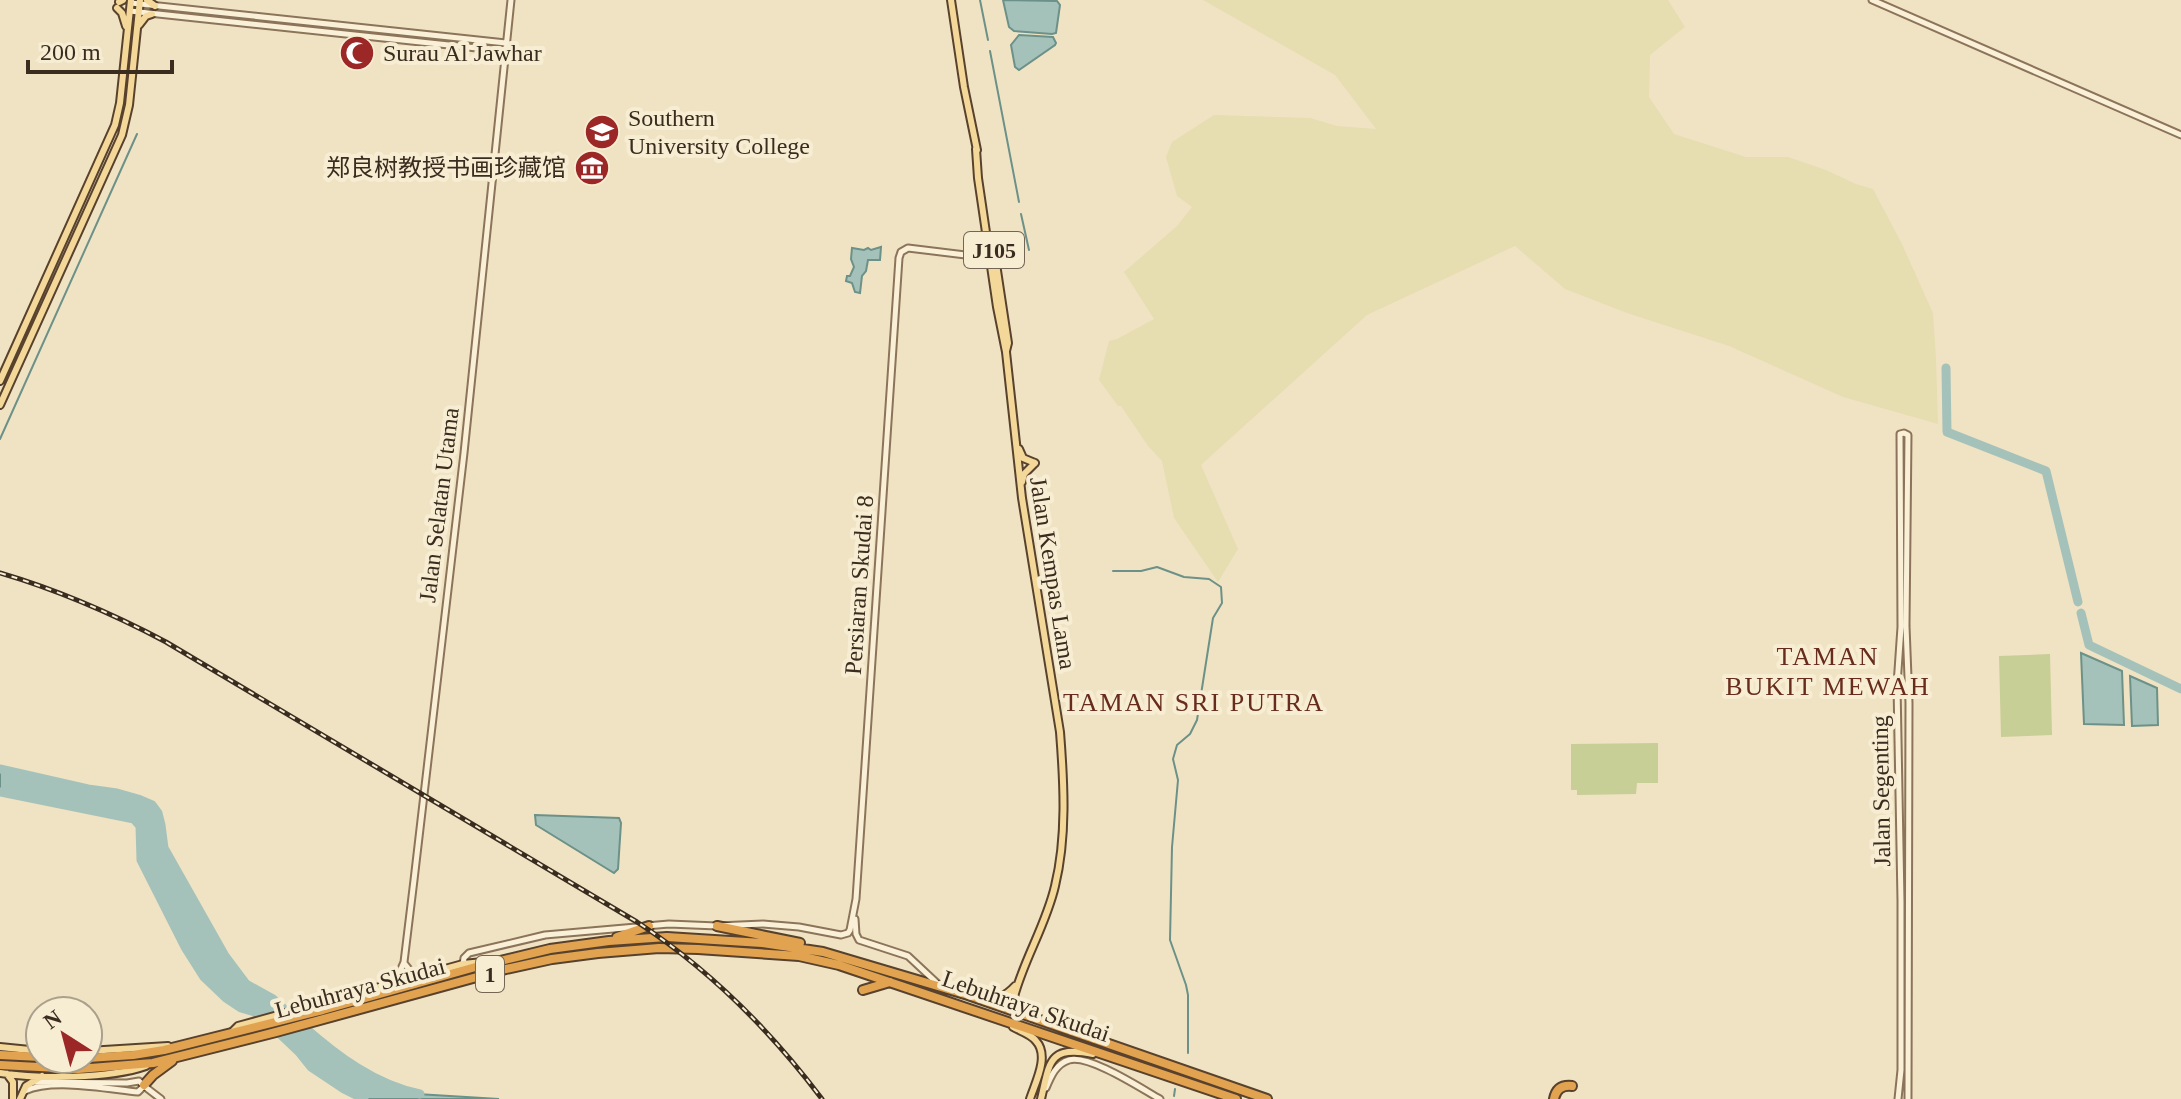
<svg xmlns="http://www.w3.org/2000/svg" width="2181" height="1099" font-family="'Times New Roman','Noto Sans SC',serif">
<rect width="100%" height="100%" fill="#f0e3c3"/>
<path fill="#e6ddb0" d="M 1203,0 L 1668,0 L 1685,27 L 1650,55 L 1649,97 L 1674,134 L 1746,157 L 1788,157 L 1826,170 L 1856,184 L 1873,189 L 1902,244 L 1933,313 L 1936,358 L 1938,424 L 1843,397 L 1729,346 L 1627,313 L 1565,289 L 1515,246 L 1367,315 L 1201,465 L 1238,549 L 1218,582 L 1174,518 L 1162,461 L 1148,446 L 1121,406 L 1118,406 L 1099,380 L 1109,341 L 1117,339 L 1154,319 L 1124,272 L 1177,226 L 1192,207 L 1177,196 L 1166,157 L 1172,142 L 1214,115 L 1310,118 L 1337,126 L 1376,129 L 1335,75 Z"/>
<path fill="#c7ce96" d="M 2050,654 L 2052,735 L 2001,737 L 1999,656 Z
M 1658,743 L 1658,783 L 1637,783 L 1636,794 L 1577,795 L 1577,790 L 1571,790 L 1571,744 Z"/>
<path fill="#a5c2ba" stroke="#6c9188" stroke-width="2" d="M 1003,0 L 1057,1 L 1060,5 L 1056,33 L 1052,34 L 1014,31 L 1009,27 Z
M 1019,35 L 1053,37 L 1056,43 L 1055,45 L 1019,70 L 1015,67 L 1011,45 Z
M 881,247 L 880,260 L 868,260 L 866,271 L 862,276 L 860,293 L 855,292 L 852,283 L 846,281 L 847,276 L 850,276 L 854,267 L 851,259 L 852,248 L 864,250 L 868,248 L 871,250 Z
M 2081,653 L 2122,671 L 2124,725 L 2084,724 Z
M 2130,676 L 2157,688 L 2158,725 L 2132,726 Z
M 0,769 L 88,789 L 117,793 L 138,799 L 152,805 L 158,813 L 161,825 L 164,848 L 180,880 L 225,956 L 246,984 L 273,999 L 326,1046 L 384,1084 L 417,1094 L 499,1099 L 364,1099 L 344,1089 L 311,1067 L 299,1052 L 258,1013 L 241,1008 L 226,998 L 204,977 L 185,947 L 141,860 L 140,826 L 134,819 L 0,792 Z
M 535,815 L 619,818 L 621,823 L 618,869 L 614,873 L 536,825 Z"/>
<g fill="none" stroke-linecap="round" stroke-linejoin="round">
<path stroke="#6c9188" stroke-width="2" d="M 980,0 L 988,40
M 990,51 L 1019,202
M 1021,214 L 1029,250
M 0,439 L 137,134
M 1113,571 L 1141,571 L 1157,567 L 1184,577 L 1209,579 L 1221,587 L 1222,603 L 1213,618 L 1197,720 L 1190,734 L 1177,745 L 1173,759 L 1178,780 L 1172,847 L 1170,940 L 1186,985 L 1188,995 L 1188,1053
M 1174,1096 L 1175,1089"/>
<path stroke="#a5c2ba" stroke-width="9" d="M 1946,368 L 1947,432 L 2046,471 L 2078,602
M 2081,613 L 2089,645 L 2181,689
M 0,769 L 88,789 L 117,793 L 138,799 L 152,805 L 158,813 L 161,825 L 164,848 L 225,956 L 246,984 L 273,999 L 292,1016
M 0,792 L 134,819 L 140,826 L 141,860 L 185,947 L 204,977 L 226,998 L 241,1008 L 258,1013 L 299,1052 L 311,1067 L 344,1089 L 364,1099
M 303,1026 C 337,1056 375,1085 420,1094"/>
<g stroke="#8b7459" stroke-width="9">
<path id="minor" d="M 1872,0 L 2181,135
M 131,3 L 506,43
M 130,11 L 505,51
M 855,919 L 856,934 L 859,940 L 908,956 L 938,984
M 646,926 L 669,924 L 717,926 L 763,924 L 799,927 L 841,935 L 848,933 L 850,930 L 856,899 L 899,258 L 901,252 L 908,248 L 990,258
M 404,963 L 412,973 L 420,976
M 463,964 L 464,958 L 469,953 L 545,935 L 636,927
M 393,982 L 398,976 L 404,962 L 414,880 L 464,453 L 511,0
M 144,1086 L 161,1099
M 1046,1088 C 1051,1076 1056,1064 1069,1060 C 1089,1054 1142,1089 1160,1099
M 25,1091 C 52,1078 108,1089 138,1092 L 144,1086 L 139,1081 L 127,1083 L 32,1082
M 1898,1099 L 1901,1070 L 1901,901 L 1897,685 L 1901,627 L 1900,434 L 1904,433 L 1908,435 L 1906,626 L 1909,703 L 1908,1099"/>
</g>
<g stroke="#58422d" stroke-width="10">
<path id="major" d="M 147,0 L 155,6
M 951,0 L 964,87 L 977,150
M 119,2 L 123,0
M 117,8 L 122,13 L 126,26
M 139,25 L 146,16 L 152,14
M 976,149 L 978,178 L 997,307 L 1006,352 L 1022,498 L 1060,732 C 1064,783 1067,837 1055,886 C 1046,925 1024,959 1014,997 L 1019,1005 L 1035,1016
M 993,244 L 1008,343 L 1006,351
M 972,256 L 983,250 L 987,243
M 0,381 L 115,125 L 120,103 L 131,0
M 0,405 L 122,135 L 129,105 L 140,0
M 1019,449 L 1023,458 L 1035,463
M 1022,482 L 1024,474 L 1035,463
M 983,997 C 997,999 1005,997 1015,986
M 1013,1027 C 1020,1031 1031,1034 1036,1041 C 1050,1056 1035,1083 1030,1099
M 233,1031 L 238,1026 L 463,964 L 483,962
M 0,1047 L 40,1051
M 88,1051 L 168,1046
M 0,1073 C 39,1079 109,1079 146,1066
M 7,1074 L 13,1082 L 13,1099
M 20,1099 L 26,1086 L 42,1076
M 1041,1099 C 1050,1062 1048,1045 1093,1054"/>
</g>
<g stroke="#58422d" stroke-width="12">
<path id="highway" d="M 717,926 L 800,943
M 617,937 L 649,926
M 863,990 L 890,982
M 0,1055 L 40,1057
M 88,1058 L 133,1055 L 164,1050 L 323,1010 L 479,966 L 550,949 L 609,941 L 667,937 L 762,943 L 823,952 L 968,995 L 1267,1099
M 0,1065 L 78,1069 L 153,1063 L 276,1032 L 506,969 L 552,959 L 598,953 L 659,948 L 698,949 L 799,956 L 839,965 L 1236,1099
M 144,1085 L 153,1075 L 172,1061
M 1554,1099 C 1556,1089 1562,1085 1572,1086"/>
</g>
<use href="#minor" stroke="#faf0d7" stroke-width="5"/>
<use href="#major" stroke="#f4d89a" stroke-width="6"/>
<use href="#highway" stroke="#e2a351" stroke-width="8"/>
<g stroke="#3a2c1e" stroke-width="5">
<path id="rail" d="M 0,573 C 58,590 113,614 166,642 L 637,922 C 709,969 770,1030 822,1099"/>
</g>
<use href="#rail" stroke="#f7edd3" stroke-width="2" stroke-dasharray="6" stroke-linecap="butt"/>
</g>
<defs>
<g id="mosque-disc" transform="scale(1.8)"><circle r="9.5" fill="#9c2727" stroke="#f7edd3"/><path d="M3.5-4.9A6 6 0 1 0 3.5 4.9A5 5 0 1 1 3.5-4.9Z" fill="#fff"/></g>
<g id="university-disc" transform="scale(1.8)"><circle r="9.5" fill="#9c2727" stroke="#f7edd3"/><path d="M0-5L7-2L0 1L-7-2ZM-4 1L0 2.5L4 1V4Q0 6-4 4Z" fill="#fff"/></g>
<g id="museum-disc" transform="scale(1.8)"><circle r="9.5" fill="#9c2727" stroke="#f7edd3"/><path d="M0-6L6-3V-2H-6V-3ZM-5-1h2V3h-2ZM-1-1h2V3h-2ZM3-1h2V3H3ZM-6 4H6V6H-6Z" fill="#fff"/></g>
</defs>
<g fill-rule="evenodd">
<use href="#mosque-disc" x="357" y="53"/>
<use href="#university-disc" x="602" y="132"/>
<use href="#museum-disc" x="592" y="168"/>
</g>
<g text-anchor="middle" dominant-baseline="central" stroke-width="8" stroke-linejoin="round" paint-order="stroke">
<g fill="#f7edd3" stroke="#736654" stroke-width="2">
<rect x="964" y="232" width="60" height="36" rx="6"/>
<rect x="476" y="956" width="28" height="36" rx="6"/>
</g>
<g font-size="22" font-weight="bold" fill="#3a2c1e">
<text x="994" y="250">J105</text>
<text x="490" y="974">1</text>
</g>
<g font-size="24" fill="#3a2c1e" stroke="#f7edd3" text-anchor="start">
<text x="383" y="53">Surau Al Jawhar</text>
<text x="628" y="118">Southern<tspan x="628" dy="28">University College</tspan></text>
<text x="566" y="168" text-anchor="end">郑良树教授书画珍藏馆</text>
</g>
<g font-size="24" fill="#3a2c1e" stroke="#f7edd3">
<text transform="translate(439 505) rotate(-83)">Jalan Selatan Utama</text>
<text transform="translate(1053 573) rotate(81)">Jalan Kempas Lama</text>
<text transform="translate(859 585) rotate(-86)">Persiaran Skudai 8</text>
<text transform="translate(1881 791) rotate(-91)">Jalan Segenting</text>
<text transform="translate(360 988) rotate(-15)">Lebuhraya Skudai</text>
<text transform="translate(1026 1006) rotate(19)">Lebuhraya Skudai</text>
</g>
<g font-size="26" letter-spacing="2" fill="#682c1c" stroke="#f7edd3">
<text x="1828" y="656">TAMAN<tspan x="1828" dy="30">BUKIT MEWAH</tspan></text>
<text x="1194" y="702">TAMAN SRI PUTRA</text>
</g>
</g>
<g transform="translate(64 1035) rotate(324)"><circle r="38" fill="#f7edd3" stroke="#aba08b" stroke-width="2"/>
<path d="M0-6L14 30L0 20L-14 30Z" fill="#9c2727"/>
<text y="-12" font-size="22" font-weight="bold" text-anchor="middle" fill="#3a2c1e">N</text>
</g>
<path d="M28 60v12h144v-12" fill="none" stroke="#3a2c1e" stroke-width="4"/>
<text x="40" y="60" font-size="24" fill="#3a2c1e" stroke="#f7edd3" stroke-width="6" paint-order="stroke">200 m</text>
</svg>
